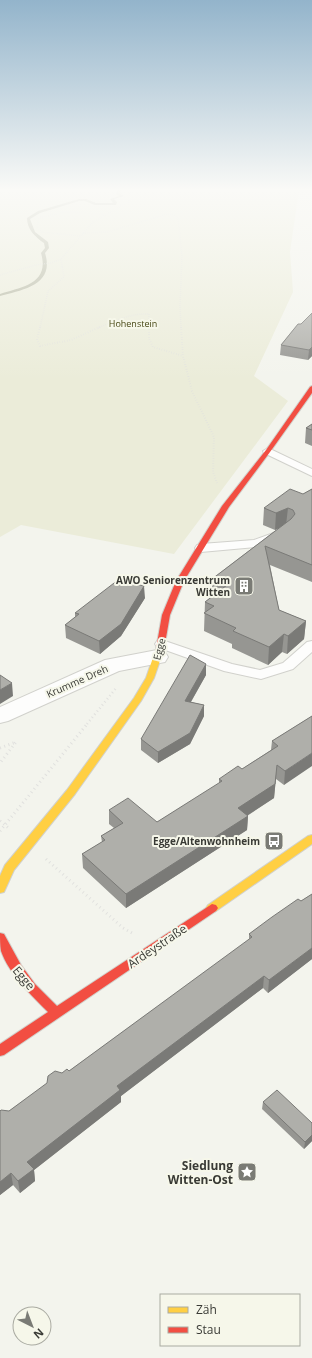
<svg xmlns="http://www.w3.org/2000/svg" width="312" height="1358" font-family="'Open Sans',sans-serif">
<rect width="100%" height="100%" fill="#f3f4ed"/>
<path fill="#ebecd9" d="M 0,190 L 299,190 L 290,252 L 293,292 L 254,376 L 288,401 L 174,554 L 21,525 L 0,537 Z"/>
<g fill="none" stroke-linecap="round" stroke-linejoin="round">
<path fill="#b3b59f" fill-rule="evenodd" d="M 117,190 L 121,190 L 120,194 L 124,196 L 114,199 L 117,202 L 116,205 L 95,205 L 85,201 L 79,201 L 40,213 L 30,219 L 35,232 L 48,242 L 49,248 L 45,253 C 55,285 23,290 0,296 L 0,294 C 22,287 50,284 41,253 L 45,248 L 44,243 C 35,237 27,229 27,218 L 38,211 L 79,199 L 86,199 L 96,203 L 113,203 L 110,199 L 119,196 L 116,194 Z"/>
<g stroke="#d1d1cc" stroke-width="2">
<path id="lane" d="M 268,448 L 312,469 L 312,476 L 264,453 L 263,451 Z
M 279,531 L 283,532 L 285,535 L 283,538 L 256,547 L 201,552 L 197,551 L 195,548 L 197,545 L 201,544 L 254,540 Z
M 162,640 L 232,664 L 260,670 L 283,663 L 307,642 L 312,641 L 312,652 L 293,669 L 261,679 L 224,671 L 157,647 L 155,644 L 157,641 Z"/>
</g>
<g stroke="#d1d1cc" stroke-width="2">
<path id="street" d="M 157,650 L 165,652 L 168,657 L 165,662 L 119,671 L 8,721 L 0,723 L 0,707 L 105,660 Z"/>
</g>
<g stroke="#d1d1cc" stroke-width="2">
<path id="slow" d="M 160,646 L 164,649 L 154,678 L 141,701 L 75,794 L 14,870 L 4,892 L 0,893 L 0,876 L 5,865 L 67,790 L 134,698 L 146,678 L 156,649 Z
M 312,835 L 312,844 L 216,911 L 212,912 L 208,911 L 206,908 L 208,905 L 308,836 Z"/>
</g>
<g stroke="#d1d1cc" stroke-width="2">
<path id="jam" d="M 312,386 L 312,393 L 270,452 L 229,507 L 184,581 L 170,615 L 164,649 L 163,651 L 157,651 L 156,649 L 162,615 L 176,581 L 222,506 L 266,450 L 310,387 Z
M 212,904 L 216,905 L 218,908 L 216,911 L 4,1055 L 0,1056 L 0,1044 L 48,1012 C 31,995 9,974 1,951 C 0,946 0,938 0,933 L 4,934 L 21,965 L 35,984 L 57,1006 Z"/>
</g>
<path stroke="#e0e0de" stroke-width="1.5" stroke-dasharray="0.5 1.5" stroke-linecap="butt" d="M 83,233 L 107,232 L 164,215 C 170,214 174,213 178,219 L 182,256 L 180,307 L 181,328
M 80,236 L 42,232 L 37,227 L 39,218 L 63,212 L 104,214
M 0,275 L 36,265 L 51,263 L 61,259 L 93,222 L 128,202 L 132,190
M 40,328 L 48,291 L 64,277 L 61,259
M 98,328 C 114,321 131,313 149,314 L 149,328"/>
<path stroke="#e0e0de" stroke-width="2" stroke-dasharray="0.5 2" stroke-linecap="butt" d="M 40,327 L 37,340 L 40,346 L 71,340 L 100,327
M 149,327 L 149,339 L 153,347 L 183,356
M 181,327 L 183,356 L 192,391 L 214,437 L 213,472 L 217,483"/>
<path stroke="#e0e0de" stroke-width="2.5" stroke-dasharray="1 3" stroke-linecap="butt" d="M 87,724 L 117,687"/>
<path stroke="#e0e0de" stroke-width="3" stroke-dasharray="1 3.5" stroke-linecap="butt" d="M 0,748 L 16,742 L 0,763
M 0,821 L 10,829
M 0,831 L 88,723
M 46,859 L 123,928 L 132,933"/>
<use href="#lane" fill="#fdfdfc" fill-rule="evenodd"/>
<use href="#street" fill="#fdfdfc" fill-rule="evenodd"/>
<use href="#slow" fill="#ffcf43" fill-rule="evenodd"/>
<use href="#jam" fill="#f24e42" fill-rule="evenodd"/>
</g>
<path fill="#969692" d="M 298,324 L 312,356 L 308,360 L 280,355 L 281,345 Z
M 312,424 L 312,446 L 305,443 L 306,428 Z
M 312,489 L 312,582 L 270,565 L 279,610 L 306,621 L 304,639 L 287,654 L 282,652 L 268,665 L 232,648 L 232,644 L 204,631 L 205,602 L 212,596 L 212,579 L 280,527 L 275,530 L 263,525 L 264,508 L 303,494 Z
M 145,598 L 121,636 L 100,654 L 66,638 L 65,625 L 75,617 L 75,613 Z
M 206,664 L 206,675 L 191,702 L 204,705 L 204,716 L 190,744 L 158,763 L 141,750 L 141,739 Z
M 312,716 L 284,785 L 276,779 L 274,798 L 247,816 L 248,816 L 247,830 L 126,908 L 83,868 L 82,854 L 102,842 L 101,836 L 114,828 L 109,824 L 109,810 L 157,822 L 219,784 L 219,779 L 242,769 L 271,750 L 272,741 Z
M 312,894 L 312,959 L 268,993 L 263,988 L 121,1096 L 121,1102 L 34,1170 L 35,1181 L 20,1193 L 13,1185 L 0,1195 L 0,1111 L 9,1111 L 62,1073 L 69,1071 L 249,940 L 249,934 Z
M 263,1102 L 312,1123 L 312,1141 L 304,1149 L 262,1109 Z"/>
<path fill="#7a7a77" d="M 312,347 L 312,356 L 308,360 L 309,350 Z
M 288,508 L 286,525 L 275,530 L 276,513 Z
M 144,586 L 145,598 L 121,636 L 100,654 L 99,641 Z
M 306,621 L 304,639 L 287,654 L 288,636 Z
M 284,634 L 282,652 L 268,665 L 269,647 Z
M 206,664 L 206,675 L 185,712 L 185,701 Z
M 12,683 L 13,696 L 0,704 L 0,690 Z
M 204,705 L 204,716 L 190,744 L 158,763 L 158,752 Z
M 312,753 L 312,766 L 284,785 L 285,771 Z
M 277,765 L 274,798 L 237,822 L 238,808 Z
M 248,816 L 247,830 L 126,908 L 126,894 Z
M 312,948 L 312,959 L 268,993 L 269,980 Z
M 264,976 L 263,988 L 121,1096 L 121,1102 L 34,1170 L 35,1181 L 20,1193 L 18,1181 L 27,1162 L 117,1086 Z
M 312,1135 L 312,1141 L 304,1149 L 305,1142 Z
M 11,1173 L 13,1185 L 0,1195 L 0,1182 Z"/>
<path fill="#afafaa" stroke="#7a7a77" d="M 312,313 L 312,347 L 309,350 L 281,345 L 298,324 L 301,324 Z
M 312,424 L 312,430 L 306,428 Z
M 290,489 L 303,494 L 312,489 L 312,565 L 265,546 L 279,610 L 306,621 L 288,636 L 284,634 L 269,647 L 233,631 L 236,628 L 204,613 L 214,606 L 205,602 L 227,585 L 212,579 L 291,519 L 295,514 L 293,510 L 288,508 L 276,513 L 264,508 Z
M 118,580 L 144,586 L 121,624 L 99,641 L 65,625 L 79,614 L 75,613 Z
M 190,655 L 206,664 L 185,701 L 204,705 L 190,733 L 158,752 L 141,739 Z
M 0,675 L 12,683 L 0,690 Z
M 312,716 L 312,753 L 285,771 L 277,765 L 275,784 L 238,808 L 248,816 L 126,894 L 82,854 L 105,840 L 101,836 L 123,823 L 109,810 L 128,798 L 157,822 L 222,781 L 219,779 L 238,766 L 242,769 L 278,746 L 272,741 Z
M 312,894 L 312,948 L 269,980 L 264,976 L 117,1086 L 120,1090 L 27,1162 L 34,1169 L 18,1181 L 11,1173 L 0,1182 L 0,1111 L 1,1110 L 9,1111 L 47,1083 L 48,1076 L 55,1071 L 62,1073 L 67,1069 L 69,1071 L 252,937 L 249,934 L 272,917 L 298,899 L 301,901 Z
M 277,1090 L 312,1123 L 312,1135 L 305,1142 L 263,1102 Z"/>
<linearGradient id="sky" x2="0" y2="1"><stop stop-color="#93b4cb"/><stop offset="0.5" stop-color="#fafaf7"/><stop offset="1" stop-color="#fafaf7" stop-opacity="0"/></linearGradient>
<rect width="312" height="380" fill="url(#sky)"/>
<defs>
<g id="building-square" transform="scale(1)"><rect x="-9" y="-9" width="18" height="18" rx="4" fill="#7a7b75" stroke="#f6f7ea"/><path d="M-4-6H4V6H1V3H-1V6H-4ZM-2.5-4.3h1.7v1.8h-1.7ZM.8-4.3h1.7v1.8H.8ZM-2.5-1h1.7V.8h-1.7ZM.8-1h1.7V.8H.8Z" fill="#fff"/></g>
<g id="bus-square" transform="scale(1)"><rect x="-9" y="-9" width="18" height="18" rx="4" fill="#7a7b75" stroke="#f6f7ea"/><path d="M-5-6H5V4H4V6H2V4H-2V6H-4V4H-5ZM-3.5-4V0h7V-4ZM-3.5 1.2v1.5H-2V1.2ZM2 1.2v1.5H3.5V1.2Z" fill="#fff"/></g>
<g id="sight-square" transform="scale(1)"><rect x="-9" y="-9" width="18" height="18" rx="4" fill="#7a7b75" stroke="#f6f7ea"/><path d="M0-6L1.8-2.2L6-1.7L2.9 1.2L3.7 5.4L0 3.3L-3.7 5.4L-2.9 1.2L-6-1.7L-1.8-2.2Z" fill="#fff"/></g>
</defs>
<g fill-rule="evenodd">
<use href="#building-square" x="244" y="586"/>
<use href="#bus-square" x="274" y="841"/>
<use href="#sight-square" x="247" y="1172"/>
</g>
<g text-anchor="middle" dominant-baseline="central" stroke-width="4" stroke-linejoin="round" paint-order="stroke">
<g font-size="9" fill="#484815" stroke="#f6f7ea">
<text x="133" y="323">Hohenstein</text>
</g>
<g font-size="10" font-weight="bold" fill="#393a35" stroke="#f6f7ea" text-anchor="end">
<text x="230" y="580">AWO Seniorenzentrum<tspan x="230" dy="12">Witten</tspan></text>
<text x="260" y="841">Egge/Altenwohnheim</text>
</g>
<g font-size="10" fill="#393a35" stroke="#f6f7ea">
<text transform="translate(159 649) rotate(-75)">Egge</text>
<text transform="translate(77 681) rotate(-24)">Krumme Dreh</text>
</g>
<g font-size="12" fill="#393a35" stroke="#f6f7ea">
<text transform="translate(157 946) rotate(-34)">Ardeystraße</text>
<text transform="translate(24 978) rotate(50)">Egge</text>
</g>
<g font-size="12" font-weight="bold" fill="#393a35" stroke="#f6f7ea" text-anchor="end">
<text x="233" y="1165">Siedlung<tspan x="233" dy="14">Witten-Ost</tspan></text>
</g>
</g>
<rect x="160" y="1294" width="140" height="52" fill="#f6f7ea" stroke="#aaaba2"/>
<rect x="168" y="1307" width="20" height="6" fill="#ffcf43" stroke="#aaaba2"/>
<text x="196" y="1314" font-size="12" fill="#393a35">Zäh</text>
<rect x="168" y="1327" width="20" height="6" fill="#f24e42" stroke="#aaaba2"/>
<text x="196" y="1334" font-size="12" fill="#393a35">Stau</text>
<g transform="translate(32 1326) rotate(138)"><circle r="19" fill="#f6f7ea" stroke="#aaaba2"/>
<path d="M0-3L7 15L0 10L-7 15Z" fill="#7a7b75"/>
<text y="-6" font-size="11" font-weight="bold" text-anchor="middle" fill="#393a35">N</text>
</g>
</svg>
